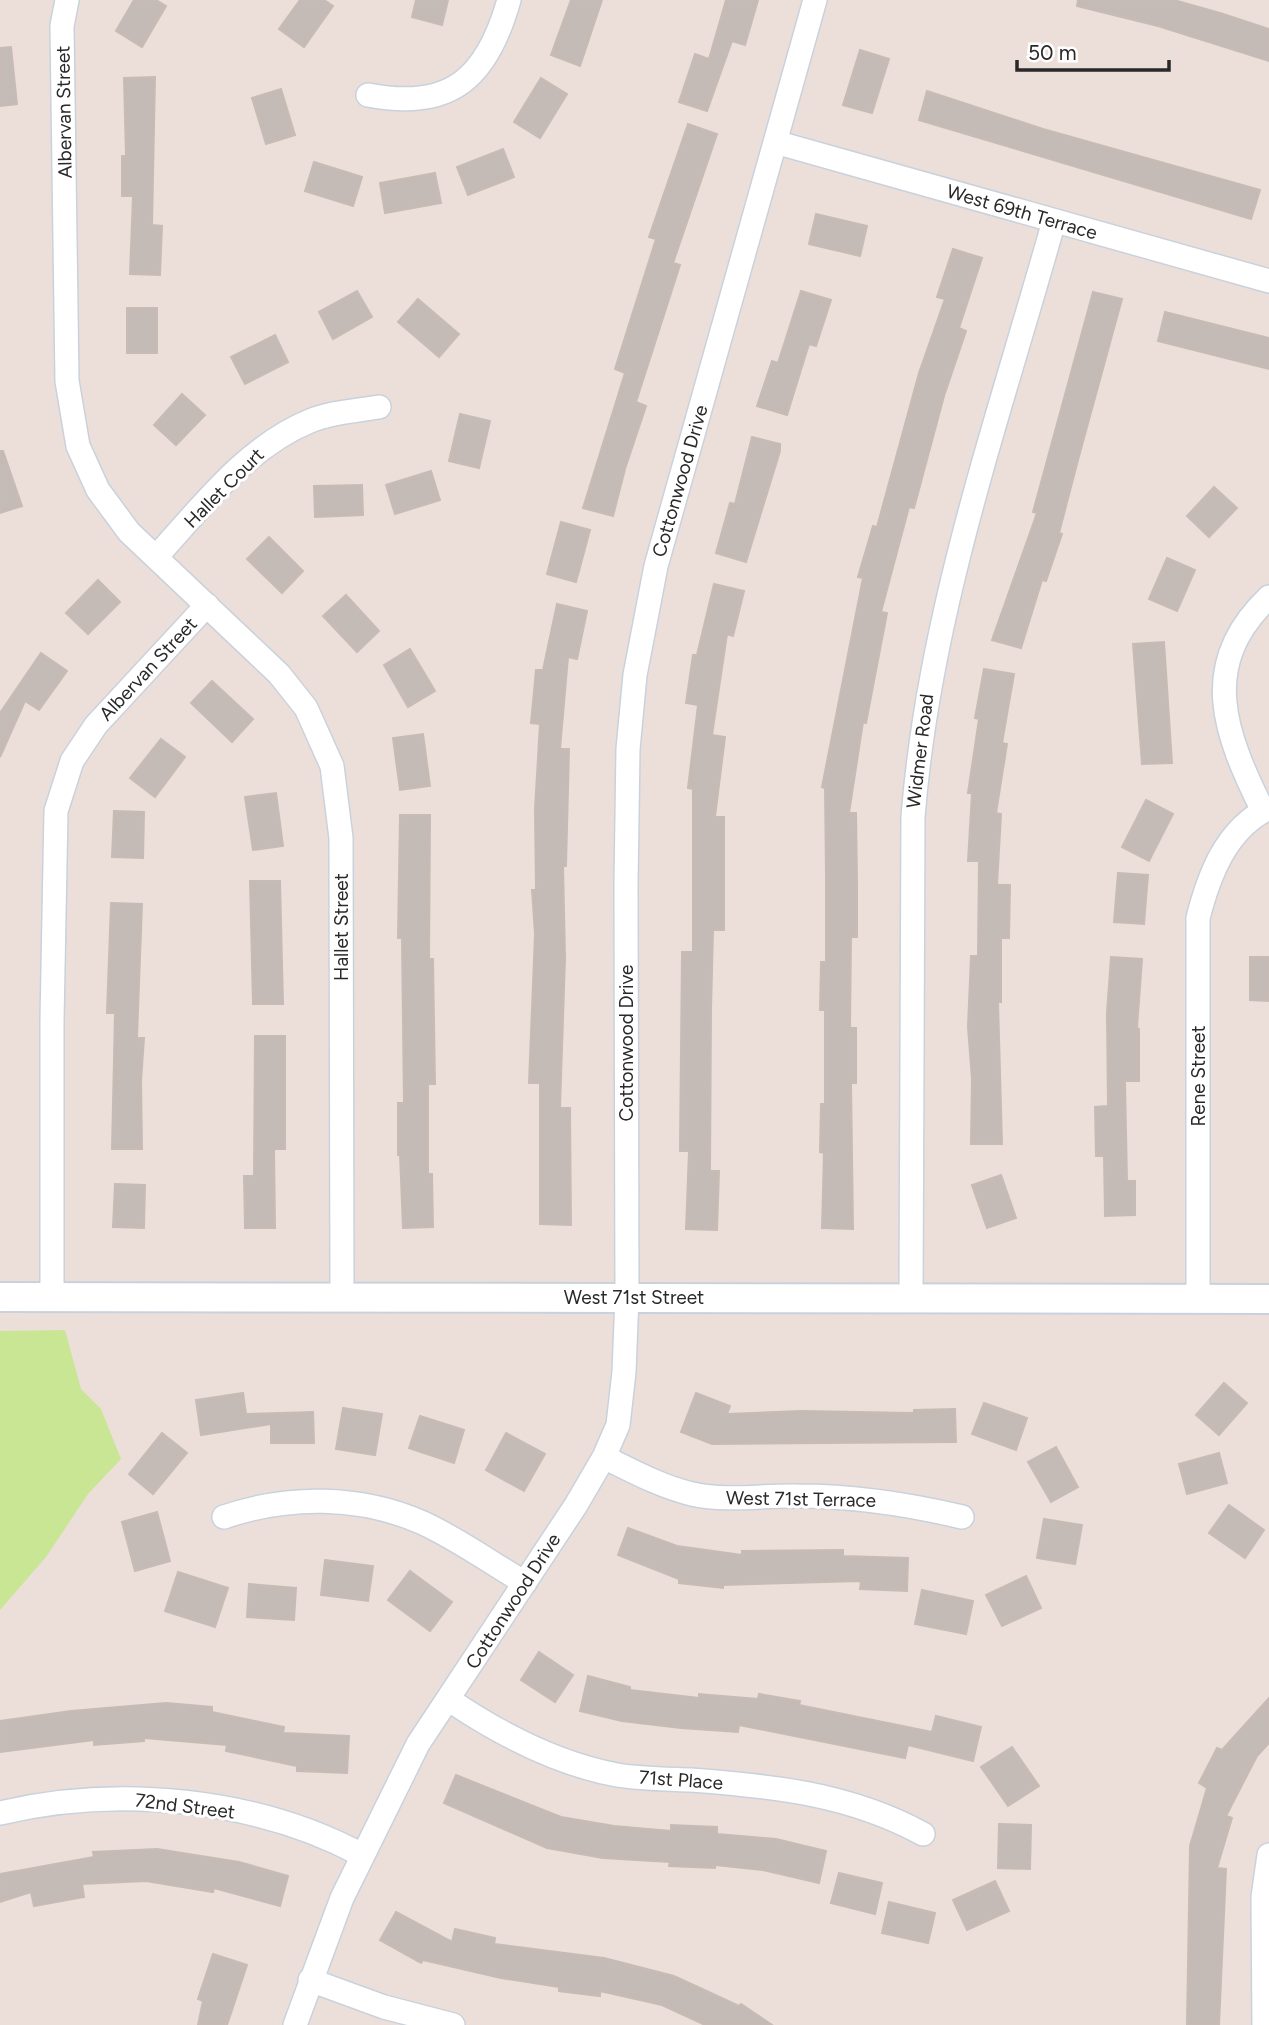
<svg xmlns="http://www.w3.org/2000/svg" width="1269" height="2025" font-family="Figtree,sans-serif">
<rect width="100%" height="100%" fill="#ecdfda"/>
<path fill="#c9e694" d="M 65,1330 L 81,1389 L 101,1409 L 121,1459 L 88,1494 L 46,1557 L 0,1610 L 0,1331 Z"/>
<path fill="#c4bbb6" stroke="#c8bbb4" stroke-width="2" d="M 134,0 L 156,0 L 166,6 L 142,47 L 116,31 Z
M 300,0 L 324,0 L 333,6 L 304,47 L 279,29 Z
M 416,0 L 448,0 L 442,25 L 412,17 Z
M 571,0 L 602,0 L 580,66 L 551,55 Z
M 726,0 L 758,0 L 745,45 L 732,41 L 707,111 L 679,102 L 695,54 L 709,59 Z
M 1078,0 L 1174,0 L 1220,13 L 1269,29 L 1269,61 L 1158,26 L 1077,6 Z
M 11,47 L 17,104 L 0,106 L 0,48 Z
M 860,50 L 889,59 L 872,113 L 843,105 Z
M 155,77 L 152,225 L 162,226 L 160,275 L 130,274 L 133,196 L 122,196 L 122,156 L 126,156 L 124,78 Z
M 541,78 L 567,94 L 540,138 L 514,122 Z
M 281,89 L 295,135 L 266,144 L 252,98 Z
M 927,91 L 1043,129 L 1260,190 L 1251,219 L 919,120 Z
M 688,124 L 717,134 L 673,263 L 680,265 L 636,402 L 646,406 L 625,469 L 613,516 L 583,508 L 625,373 L 615,369 L 656,239 L 649,237 Z
M 503,149 L 514,177 L 468,195 L 457,167 Z
M 314,162 L 362,177 L 353,206 L 305,191 Z
M 435,173 L 441,203 L 385,213 L 380,183 Z
M 816,214 L 867,226 L 860,256 L 809,244 Z
M 953,249 L 982,258 L 959,328 L 966,331 L 944,396 L 914,508 L 909,507 L 881,612 L 887,613 L 866,723 L 863,722 L 849,813 L 856,813 L 857,883 L 857,937 L 851,937 L 850,1028 L 856,1028 L 856,1083 L 851,1083 L 853,1229 L 822,1228 L 824,1153 L 820,1152 L 821,1104 L 825,1104 L 825,1010 L 820,1010 L 821,962 L 826,962 L 826,874 L 825,788 L 822,787 L 863,578 L 858,577 L 873,526 L 877,527 L 919,373 L 945,299 L 937,297 Z
M 357,291 L 372,317 L 333,339 L 319,312 Z
M 801,291 L 831,300 L 816,346 L 809,344 L 787,415 L 757,406 L 772,361 L 778,363 Z
M 1093,292 L 1122,299 L 1078,460 L 1059,533 L 1062,534 L 1046,581 L 1042,580 L 1021,648 L 992,640 L 1037,513 L 1033,512 Z
M 418,299 L 459,334 L 439,357 L 398,322 Z
M 127,308 L 157,308 L 157,353 L 127,353 Z
M 1165,312 L 1269,338 L 1269,369 L 1158,341 Z
M 275,335 L 288,362 L 245,384 L 231,357 Z
M 182,394 L 205,415 L 176,445 L 154,425 Z
M 460,414 L 490,421 L 479,468 L 449,461 Z
M 752,437 L 780,444 L 780,451 L 746,562 L 716,553 L 730,503 L 735,504 Z
M 0,451 L 3,451 L 22,506 L 0,513 Z
M 431,471 L 440,500 L 395,514 L 386,485 Z
M 362,485 L 363,515 L 315,517 L 314,486 Z
M 1214,487 L 1237,508 L 1209,537 L 1187,516 Z
M 561,522 L 590,530 L 576,582 L 547,574 Z
M 269,537 L 303,571 L 282,593 L 247,559 Z
M 1167,558 L 1195,570 L 1177,611 L 1149,599 Z
M 98,580 L 120,602 L 88,634 L 66,613 Z
M 714,584 L 744,591 L 733,636 L 727,634 L 712,735 L 725,737 L 715,817 L 724,817 L 724,930 L 713,930 L 711,1009 L 710,1171 L 719,1171 L 717,1230 L 686,1229 L 689,1151 L 680,1151 L 682,952 L 693,952 L 693,789 L 688,788 L 698,705 L 686,703 L 693,655 L 697,655 Z
M 346,595 L 379,631 L 357,652 L 323,616 Z
M 557,604 L 587,611 L 577,659 L 568,657 L 560,749 L 569,749 L 566,866 L 563,866 L 565,958 L 560,1108 L 570,1108 L 571,1225 L 540,1224 L 540,1083 L 529,1083 L 535,934 L 532,890 L 536,890 L 535,809 L 540,724 L 531,723 L 536,670 L 543,670 Z
M 1164,642 L 1172,763 L 1142,764 L 1133,644 Z
M 410,649 L 435,691 L 408,707 L 384,665 Z
M 41,653 L 67,671 L 39,710 L 25,701 L 0,757 L 0,713 Z
M 984,669 L 1014,674 L 1002,743 L 1007,744 L 996,813 L 1001,814 L 997,885 L 1010,885 L 1009,938 L 1001,938 L 1001,1002 L 998,1002 L 1002,1144 L 971,1144 L 972,1079 L 968,1027 L 971,956 L 978,956 L 979,861 L 968,861 L 972,793 L 968,793 L 979,719 L 975,718 Z
M 212,681 L 253,719 L 232,742 L 191,703 Z
M 423,734 L 430,786 L 400,790 L 393,738 Z
M 161,739 L 185,757 L 155,797 L 130,778 Z
M 276,793 L 283,846 L 253,850 L 245,797 Z
M 1146,800 L 1173,814 L 1149,861 L 1122,847 Z
M 114,811 L 144,812 L 143,858 L 112,857 Z
M 400,815 L 430,815 L 429,959 L 433,959 L 435,1084 L 428,1084 L 428,1174 L 432,1174 L 433,1227 L 403,1228 L 400,1155 L 398,1155 L 398,1103 L 404,1103 L 402,938 L 398,938 Z
M 1118,873 L 1148,875 L 1144,924 L 1114,922 Z
M 250,881 L 280,881 L 283,1004 L 253,1004 Z
M 111,903 L 142,904 L 137,1038 L 144,1038 L 141,1081 L 142,1149 L 112,1149 L 115,1013 L 107,1013 Z
M 1111,957 L 1142,959 L 1137,1028 L 1139,1029 L 1139,1081 L 1125,1081 L 1127,1181 L 1135,1181 L 1135,1215 L 1105,1216 L 1104,1156 L 1096,1156 L 1095,1107 L 1108,1106 L 1107,1013 Z
M 1250,957 L 1269,957 L 1269,1001 L 1250,1000 Z
M 255,1036 L 285,1036 L 285,1149 L 274,1149 L 275,1228 L 245,1228 L 244,1176 L 254,1176 Z
M 1001,1175 L 1016,1218 L 987,1228 L 972,1185 Z
M 115,1184 L 145,1185 L 144,1228 L 113,1227 Z
M 1224,1383 L 1247,1403 L 1219,1435 L 1196,1415 Z
M 243,1393 L 246,1414 L 313,1412 L 314,1443 L 271,1443 L 271,1424 L 201,1435 L 196,1400 Z
M 696,1393 L 730,1406 L 727,1414 L 801,1411 L 914,1413 L 914,1410 L 955,1409 L 956,1442 L 712,1444 L 681,1432 Z
M 984,1403 L 1027,1418 L 1016,1450 L 972,1434 Z
M 343,1408 L 382,1414 L 375,1455 L 336,1449 Z
M 420,1416 L 464,1430 L 454,1463 L 409,1448 Z
M 162,1433 L 187,1453 L 153,1494 L 129,1474 Z
M 506,1433 L 545,1454 L 524,1491 L 486,1470 Z
M 1056,1447 L 1078,1487 L 1051,1502 L 1028,1462 Z
M 1219,1453 L 1227,1483 L 1187,1494 L 1179,1464 Z
M 1229,1505 L 1264,1530 L 1245,1558 L 1209,1533 Z
M 157,1512 L 170,1561 L 135,1571 L 122,1522 Z
M 1044,1519 L 1082,1525 L 1075,1564 L 1037,1558 Z
M 628,1528 L 677,1546 L 742,1555 L 742,1551 L 843,1550 L 843,1556 L 908,1558 L 907,1591 L 860,1589 L 861,1581 L 723,1585 L 723,1588 L 679,1583 L 679,1579 L 618,1555 Z
M 325,1560 L 373,1566 L 368,1601 L 321,1595 Z
M 410,1571 L 452,1602 L 430,1631 L 388,1600 Z
M 178,1572 L 228,1588 L 215,1627 L 165,1611 Z
M 1026,1576 L 1041,1608 L 1002,1626 L 986,1595 Z
M 249,1584 L 296,1588 L 294,1620 L 247,1617 Z
M 922,1590 L 973,1601 L 966,1634 L 915,1624 Z
M 539,1652 L 573,1675 L 555,1702 L 521,1680 Z
M 588,1676 L 630,1687 L 630,1690 L 699,1698 L 699,1694 L 758,1699 L 759,1694 L 800,1701 L 799,1705 L 932,1732 L 936,1716 L 981,1727 L 973,1761 L 908,1745 L 905,1758 L 739,1725 L 738,1732 L 681,1728 L 622,1721 L 580,1711 Z
M 1269,1698 L 1269,1743 L 1257,1756 L 1226,1816 L 1232,1818 L 1217,1868 L 1226,1869 L 1219,2025 L 1187,2025 L 1190,1846 L 1207,1788 L 1199,1783 L 1217,1748 L 1222,1750 Z
M 166,1703 L 212,1707 L 212,1712 L 284,1727 L 283,1733 L 349,1736 L 347,1773 L 297,1771 L 297,1766 L 226,1751 L 227,1745 L 144,1738 L 144,1741 L 94,1745 L 94,1740 L 0,1752 L 0,1721 L 71,1711 Z
M 1012,1747 L 1039,1786 L 1008,1806 L 981,1767 Z
M 456,1775 L 561,1817 L 614,1826 L 671,1831 L 671,1825 L 717,1827 L 717,1834 L 776,1839 L 826,1851 L 819,1883 L 763,1870 L 715,1865 L 715,1868 L 669,1866 L 670,1862 L 603,1858 L 547,1848 L 444,1803 Z
M 999,1824 L 1031,1825 L 1030,1869 L 998,1868 Z
M 157,1849 L 239,1862 L 288,1876 L 280,1906 L 214,1888 L 213,1892 L 146,1881 L 82,1884 L 84,1897 L 34,1906 L 31,1892 L 0,1902 L 0,1874 L 94,1857 L 93,1852 Z
M 839,1873 L 882,1883 L 875,1914 L 831,1903 Z
M 995,1881 L 1009,1911 L 967,1930 L 953,1900 Z
M 889,1902 L 935,1913 L 928,1943 L 882,1933 Z
M 396,1912 L 452,1942 L 455,1929 L 495,1938 L 494,1944 L 604,1958 L 674,1976 L 739,2006 L 741,2004 L 772,2025 L 705,2025 L 662,2005 L 600,1991 L 600,1996 L 559,1991 L 559,1987 L 501,1978 L 423,1960 L 421,1963 L 380,1940 Z
M 213,1954 L 247,1965 L 227,2025 L 198,2025 L 203,2001 L 198,1999 Z"/>
<g fill="none" stroke-linecap="round" stroke-linejoin="round">
<g stroke="#c9d2dc" stroke-width="26">
<path id="minor" d="M 67,0 L 62,26 L 67,381 L 78,446 L 98,490 L 129,532 L 279,674 L 306,708 L 332,766 L 341,838 L 342,1296
M 368,95 C 451,111 487,78 509,0
M 775,142 L 1269,281
M 156,557 C 201,508 246,447 310,421 C 331,412 356,411 379,407
M 1263,811 C 1225,734 1197,665 1269,597
M 52,1297 L 52,1021 L 56,811 L 72,761 L 96,725 L 207,605
M 911,1298 L 913,817 C 929,613 999,417 1054,221
M 1198,1298 L 1198,918 C 1209,875 1226,829 1269,808
M 604,1457 C 632,1471 662,1487 692,1494 C 729,1502 762,1495 798,1496 C 855,1496 907,1504 962,1517
M 224,1517 C 288,1495 360,1495 423,1523 C 458,1539 491,1563 525,1583
M 448,1699 C 498,1733 557,1764 617,1775 C 641,1779 667,1779 691,1780 C 773,1786 850,1794 923,1834
M 0,1813 C 117,1785 256,1798 362,1855
M 310,1980 L 384,2007 L 453,2025
M 295,2025 L 342,1898 L 418,1744 L 576,1505 L 604,1457 L 618,1425 L 624,1372 L 627,1297 L 626,885 L 628,749 L 635,675 L 656,566 L 815,0
M 1264,2025 L 1263,1897 L 1269,1855"/>
</g>
<g stroke="#c9d2dc" stroke-width="32">
<path id="tertiary" d="M 0,1297 L 1269,1299"/>
</g>
<use href="#minor" stroke="#fff" stroke-width="23"/>
<use href="#tertiary" stroke="#fff" stroke-width="28"/>
</g>
<g text-anchor="middle" dominant-baseline="central" stroke-width="6" stroke-linejoin="round" paint-order="stroke">
<g font-size="19" fill="#292929" stroke="#fff">
<text transform="translate(64 112) rotate(-91)">Albervan Street</text>
<text transform="translate(1022 212) rotate(16)">West 69th Terrace</text>
<text transform="translate(680 481) rotate(-74)">Cottonwood Drive</text>
<text transform="translate(224 488) rotate(-45)">Hallet Court</text>
<text transform="translate(148 669) rotate(-47)">Albervan Street</text>
<text transform="translate(920 751) rotate(-83)">Widmer Road</text>
<text transform="translate(341 927) rotate(-90)">Hallet Street</text>
<text transform="translate(626 1043) rotate(-90)">Cottonwood Drive</text>
<text transform="translate(1198 1076) rotate(-90)">Rene Street</text>
<text x="634" y="1297">West 71st Street</text>
<text transform="translate(801 1499) rotate(1)">West 71st Terrace</text>
<text transform="translate(513 1601) rotate(-57)">Cottonwood Drive</text>
<text transform="translate(681 1780) rotate(4)">71st Place</text>
<text transform="translate(185 1806) rotate(7)">72nd Street</text>
</g>
</g>
<path d="M1017 60v10h152v-10" fill="none" stroke="#292929" stroke-width="3.5"/>
<text x="1028" y="60" font-size="21" fill="#292929" stroke="#ffffff" stroke-width="5" paint-order="stroke">50 m</text>
</svg>
